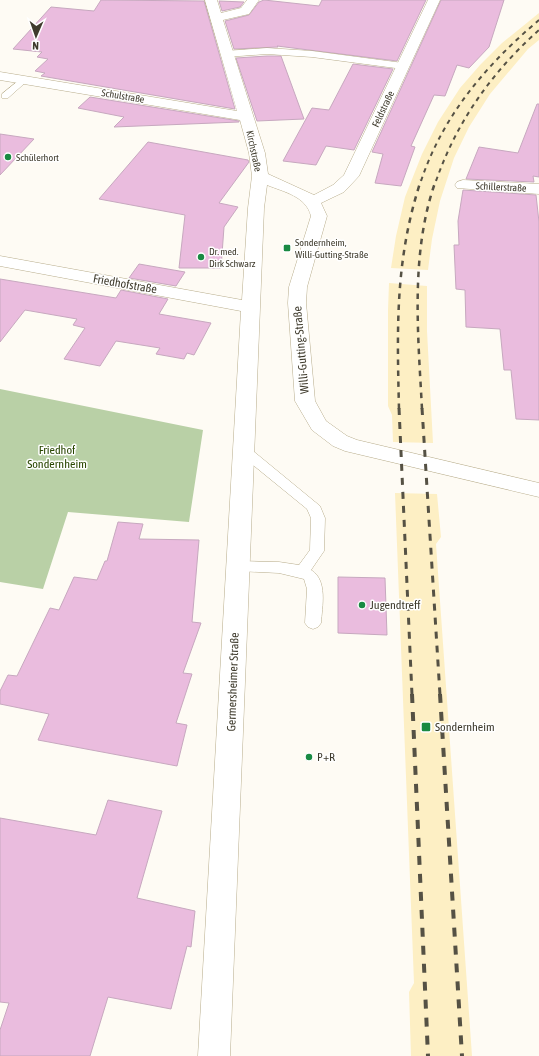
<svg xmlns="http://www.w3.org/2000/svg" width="539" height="1056" font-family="'Asap Condensed',sans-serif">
<rect width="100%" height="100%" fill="#fefbf4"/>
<path fill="#fdefc4" d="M 539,13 L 539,40 L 528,49 L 490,94 L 469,127 L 454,158 L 440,201 L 432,239 L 428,270 L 391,268 L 396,236 L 405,197 L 422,154 L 438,122 L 460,88 L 480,65 L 502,43 Z
M 389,283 L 427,286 L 427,331 L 433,443 L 393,442 L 392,415 L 388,406 L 388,310 Z
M 395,493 L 437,494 L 441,537 L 436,544 L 472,1056 L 411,1056 L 409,992 L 414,983 Z"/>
<path fill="#b9d0a6" d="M 0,389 L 203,430 L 189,522 L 68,512 L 43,589 L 0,582 Z"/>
<path fill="#eabcde" stroke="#c7a8bf" d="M 101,0 L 204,1 L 235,109 L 41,76 L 45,73 L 35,71 L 48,59 L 37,57 L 42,52 L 13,49 L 51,7 L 94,11 Z
M 264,0 L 319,6 L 322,0 L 426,0 L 397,61 L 277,46 L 278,47 L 234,49 L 225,21 L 249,15 L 259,2 Z
M 441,0 L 504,0 L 489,47 L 469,68 L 457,65 L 445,96 L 434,95 L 411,146 L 415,147 L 401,186 L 375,183 L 383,154 L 372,152 Z
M 219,1 L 244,2 L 240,7 L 222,11 Z
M 267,56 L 281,56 L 304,119 L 257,121 L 236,58 Z
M 353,64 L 393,69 L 354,150 L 326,146 L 316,165 L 283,161 L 312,108 L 329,110 Z
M 90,97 L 239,121 L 239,122 L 114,127 L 124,117 L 78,108 Z
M 537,104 L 539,104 L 539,177 L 533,176 L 534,182 L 466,179 L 479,147 L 518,153 Z
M 0,134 L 34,139 L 0,175 Z
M 148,142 L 248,160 L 249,162 L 219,203 L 238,207 L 224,227 L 221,268 L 179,268 L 185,215 L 99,199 Z
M 463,190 L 536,195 L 539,222 L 539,420 L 516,419 L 511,370 L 504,370 L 500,329 L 466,327 L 465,290 L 456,289 L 454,245 L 459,245 L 458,221 Z
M 139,264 L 185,272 L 176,286 L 129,278 Z
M 0,279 L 116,298 L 121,290 L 168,299 L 159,314 L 211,323 L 194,355 L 187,353 L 184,359 L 156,354 L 160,348 L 116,341 L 100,366 L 64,359 L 85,328 L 73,325 L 77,319 L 25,310 L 0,342 Z
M 118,522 L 143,524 L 139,539 L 199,540 L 192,622 L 201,623 L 183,673 L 192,674 L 176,723 L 187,725 L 177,766 L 38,740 L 49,714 L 0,704 L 0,691 L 8,675 L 17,676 L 50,608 L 59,610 L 74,577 L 97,580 L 105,561 L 107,561 Z
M 338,577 L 385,578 L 387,635 L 338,633 Z
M 108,800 L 162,811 L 137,898 L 195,911 L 191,947 L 187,946 L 171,1009 L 108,997 L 90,1056 L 0,1056 L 0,1030 L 9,1003 L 0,1002 L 0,818 L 96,835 Z"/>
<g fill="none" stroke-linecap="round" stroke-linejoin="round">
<g stroke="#b8ad8c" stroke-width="1">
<path id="lane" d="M 267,48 L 312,51 L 403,63 L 407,66 L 403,69 L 312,57 L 267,54 L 226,57 L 222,54 L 226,51 Z
M 23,77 L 26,78 L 26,82 L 8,98 L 2,98 L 2,94 Z
M 242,445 L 247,446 L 320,506 L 325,518 L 324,551 L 311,570 C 328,580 322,607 321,623 L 318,627 L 313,629 L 308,627 L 305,623 L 307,589 L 304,579 L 279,573 L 238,571 L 233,570 L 231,566 L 233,562 L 238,561 L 279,562 L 299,565 L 310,550 L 311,518 L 307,509 L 237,452 L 235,449 L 237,446 Z"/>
</g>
<g stroke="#b8ad8c" stroke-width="1">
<path id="street" d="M 205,0 L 217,0 L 221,13 L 241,8 L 247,0 L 259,0 L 249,14 L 223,20 L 265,153 L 268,174 L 314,195 L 333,185 L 344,175 L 428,0 L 440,0 L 359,176 L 344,192 L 321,203 L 327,216 L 307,287 L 306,303 L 315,401 L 326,421 L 347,436 L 357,440 L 539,483 L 539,497 L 345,451 L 333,446 L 312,430 L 295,401 L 288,303 L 289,287 L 311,216 C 306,196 284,192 267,185 L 264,208 L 230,1056 L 198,1056 L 241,311 L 0,266 L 0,256 L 242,300 L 248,208 L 252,176 L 249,153 L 240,120 L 0,80 L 0,72 L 237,111 Z
M 463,180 L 539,184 L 539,194 L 457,188 L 455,185 L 457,182 Z"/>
</g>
<use href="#lane" fill="#fff" fill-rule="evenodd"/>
<use href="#street" fill="#fff" fill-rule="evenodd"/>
<path stroke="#555144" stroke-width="2" stroke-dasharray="4.5 4.5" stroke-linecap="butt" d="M 421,181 C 443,115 487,64 539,20
M 436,181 C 457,121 492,72 539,30"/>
<path stroke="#555144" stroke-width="2.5" stroke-dasharray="5.5 5.5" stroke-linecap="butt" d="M 399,409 C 397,327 395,259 421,180
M 422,409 C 418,333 410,252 436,180"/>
<path stroke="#555144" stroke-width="3" stroke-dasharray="7 7" stroke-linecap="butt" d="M 399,408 L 412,695
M 422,408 L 440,695"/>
<path stroke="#555144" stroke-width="4" stroke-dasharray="9 9" stroke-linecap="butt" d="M 412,694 L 428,1056
M 440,694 L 462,1056"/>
</g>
<g fill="#198a43" stroke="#fff" stroke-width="1.5">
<circle cx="8" cy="157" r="4"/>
<rect x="283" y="244" width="8" height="8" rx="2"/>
<circle cx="201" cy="257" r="4"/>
<circle cx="362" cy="605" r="4"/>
<rect x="421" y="722" width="10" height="10" rx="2"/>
<circle cx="309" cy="757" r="4"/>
</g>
<g text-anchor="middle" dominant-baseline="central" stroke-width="3" stroke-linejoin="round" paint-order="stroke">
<g font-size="10" fill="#3f3b2d" stroke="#fff">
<text transform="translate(123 96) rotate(9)">Schulstraße</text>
<text transform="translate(383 109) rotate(-65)">Feldstraße</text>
<text transform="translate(254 151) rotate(78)">Kirchstraße</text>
<text transform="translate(501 187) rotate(3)">Schillerstraße</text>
</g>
<g font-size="10" fill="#3f3b2d" stroke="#fff" text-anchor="start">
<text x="16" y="157">Schülerhort</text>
<text x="295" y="242">Sondernheim,<tspan x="295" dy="12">Willi-Gutting-Straße</tspan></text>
<text x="209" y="251">Dr. med.<tspan x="209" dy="12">Dirk Schwarz</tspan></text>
</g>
<g font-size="12" fill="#3f3b2d" stroke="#fff">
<text transform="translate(125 284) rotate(10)">Friedhofstraße</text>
<text transform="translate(301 350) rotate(-95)">Willi-Gutting-Straße</text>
<text transform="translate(233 682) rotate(-88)">Germersheimer Straße</text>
</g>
<g font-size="12" fill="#294600" stroke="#fff">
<text x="57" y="450">Friedhof<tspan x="57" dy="14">Sondernheim</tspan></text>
</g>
<g font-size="12" fill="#3f3b2d" stroke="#fff" text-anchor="start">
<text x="370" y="605">Jugendtreff</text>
<text x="435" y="727">Sondernheim</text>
<text x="317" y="757">P+R</text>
</g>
</g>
<g transform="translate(36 36) rotate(182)" stroke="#ffffff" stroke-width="3" paint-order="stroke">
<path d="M0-3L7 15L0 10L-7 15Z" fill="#3f3b2d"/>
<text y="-6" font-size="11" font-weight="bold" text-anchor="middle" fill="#3f3b2d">N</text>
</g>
</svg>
